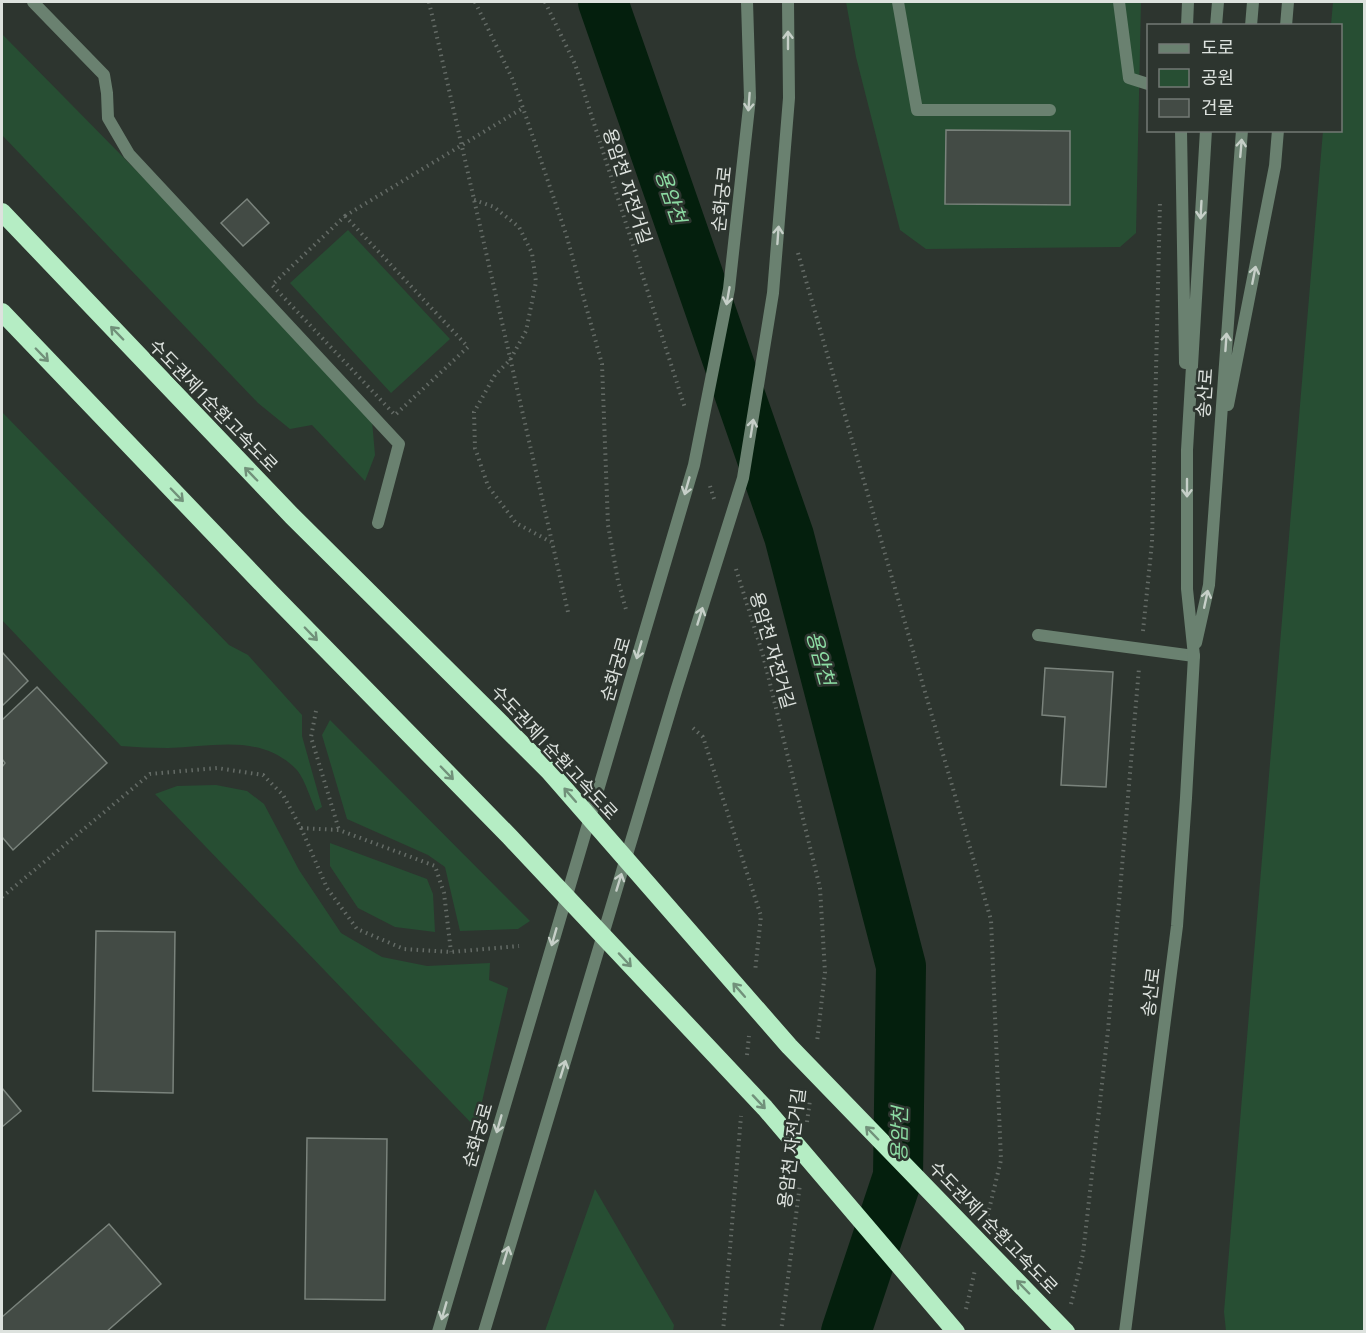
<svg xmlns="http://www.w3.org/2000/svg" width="1366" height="1333" font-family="'Open Sans','Noto Sans KR',sans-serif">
<rect width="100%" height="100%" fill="#2d352f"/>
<path fill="#274e33" d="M 846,2 L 1141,2 L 1136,233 L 1120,247 L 926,249 L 900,230 L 856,57 Z
M 1333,2 L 1364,2 L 1364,1331 L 1226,1331 L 1224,1312 L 1323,131 L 1340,130 L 1340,26 L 1331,25 Z
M 2,34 L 371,409 L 375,455 L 365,481 L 312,425 L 290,429 L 258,403 L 2,135 Z
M 348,230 L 450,339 L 391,393 L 290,283 Z
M 2,412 L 229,645 L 248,655 L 302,715 L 302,736 L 322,807 L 316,811 C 311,800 304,777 296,769 C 260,733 212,747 168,748 C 152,748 136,747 121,746 L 2,620 Z
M 330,720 L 530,921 L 518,929 L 460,931 L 445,867 L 428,855 L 347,819 L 322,735 Z
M 216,785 L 247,791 L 264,804 L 299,870 L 341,933 L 382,957 L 427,966 L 490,963 L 489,980 L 508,988 L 476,1128 L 155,794 L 177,786 Z
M 330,843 L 427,879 L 433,894 L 435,932 L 395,927 L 358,908 L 330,866 Z
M 595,1189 L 674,1325 L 673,1331 L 545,1331 Z"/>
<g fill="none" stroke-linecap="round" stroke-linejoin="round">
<path stroke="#041f0d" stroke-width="50" d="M 603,2 L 789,536 L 901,966 L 898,1176 L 846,1332"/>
</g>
<path fill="#434b45" stroke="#7a837c" stroke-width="1.5" d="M 946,130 L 1070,131 L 1070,205 L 945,204 Z
M 247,199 L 269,223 L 243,246 L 221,223 Z
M 2,652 L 28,681 L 2,706 Z
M 1045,668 L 1113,672 L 1106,787 L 1061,785 L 1065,717 L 1042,715 Z
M 37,687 L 107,763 L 13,850 L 2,837 L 2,767 L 5,763 L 2,759 L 2,720 Z
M 96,931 L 175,932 L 173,1093 L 93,1091 Z
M 2,1088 L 21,1111 L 2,1127 Z
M 307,1138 L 387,1139 L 385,1300 L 305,1299 Z
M 109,1224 L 161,1284 L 106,1332 L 2,1332 L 2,1317 Z"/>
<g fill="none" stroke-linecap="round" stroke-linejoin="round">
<path stroke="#646b66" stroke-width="4" stroke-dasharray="1.5 4.5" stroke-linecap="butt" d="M 429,2 L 568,612
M 475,2 L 512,78 L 523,108 L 566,234 L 602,364 L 608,525 L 618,581 L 627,613
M 545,2 L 575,64 L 685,408
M 474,200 L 494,207 L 519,227 L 532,253 L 536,282 L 526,331 L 510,360 L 495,375 L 474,412 L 475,448 L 488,486 L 516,523 L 551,542
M 345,216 L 468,347 L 395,415 L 272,285 Z
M 345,216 L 523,108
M 798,253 L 991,920 L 1001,1160 L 987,1218
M 710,486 L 715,502
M 736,569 L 763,655 L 820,888 L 825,972 L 817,1042
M 1143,631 L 1152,542 L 1160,201
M 316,711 L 311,737 L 339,830
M 693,728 L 703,737 L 761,916 L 755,972
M 301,828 L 339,830 L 435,866 L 444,893 L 451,952
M 2,897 L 150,774 L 217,768 L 263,775 L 283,795 L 301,828 L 327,888 L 357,929 L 404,949 L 451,952 L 519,946
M 747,1055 L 749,1036
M 807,1122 L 810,1100
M 1071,1304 L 1083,1254 L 1108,1030 L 1139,668
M 966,1309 L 975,1270
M 723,1332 L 741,1116
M 781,1332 L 800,1184"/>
<path stroke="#6a8170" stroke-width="12" d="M 33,2 L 104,75 L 107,93 L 108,118 L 129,154 L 399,444 L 378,523
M 898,2 L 917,110 L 1050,110
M 1119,2 L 1129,78 L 1148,84
M 1038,635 L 1194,656"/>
<path stroke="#6a8170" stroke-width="12" d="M 1187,26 L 1188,2
M 1216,26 L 1218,2
M 1251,26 L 1253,2
M 1286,26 L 1288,2
M 1181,130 L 1185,363
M 1228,405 L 1275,166 L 1278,130
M 1196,643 L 1209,585 L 1242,130
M 438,1332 L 694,465 L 729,289 L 750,98 L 747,2
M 484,1332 L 676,691 L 743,478 L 773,293 L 789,98 L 788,2
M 1125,1332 L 1177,926 L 1186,798 L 1194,656 L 1187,589 L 1187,450 L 1206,130"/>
<path stroke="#b5edc4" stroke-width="18" d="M 2,212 L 292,516 L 549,771 L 789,1046 L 1066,1332
M 2,312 L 270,592 L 510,837 L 765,1108 L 956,1332"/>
</g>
<defs><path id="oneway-shaft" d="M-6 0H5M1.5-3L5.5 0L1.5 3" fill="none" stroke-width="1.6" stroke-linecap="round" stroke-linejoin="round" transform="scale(1.5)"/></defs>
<g stroke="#c6cfc8">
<use href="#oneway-shaft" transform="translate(788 40) rotate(-90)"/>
<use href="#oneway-shaft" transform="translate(749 102) rotate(94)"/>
<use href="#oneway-shaft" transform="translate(1241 148) rotate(-85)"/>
<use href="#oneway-shaft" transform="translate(1201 210) rotate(93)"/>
<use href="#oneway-shaft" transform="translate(778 235) rotate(-86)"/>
<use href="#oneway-shaft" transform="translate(1254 275) rotate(-79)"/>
<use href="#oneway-shaft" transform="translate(728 296) rotate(100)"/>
<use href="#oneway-shaft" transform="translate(1226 342) rotate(-86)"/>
<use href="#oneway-shaft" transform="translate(752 428) rotate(-81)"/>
<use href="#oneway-shaft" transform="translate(687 486) rotate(106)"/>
<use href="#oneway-shaft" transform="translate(1187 488) rotate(90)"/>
<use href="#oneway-shaft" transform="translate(1206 599) rotate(-78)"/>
<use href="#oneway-shaft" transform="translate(700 616) rotate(-73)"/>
<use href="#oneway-shaft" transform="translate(639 650) rotate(106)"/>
<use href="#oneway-shaft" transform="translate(619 882) rotate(-73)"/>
<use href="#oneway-shaft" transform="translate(554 937) rotate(106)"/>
<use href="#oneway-shaft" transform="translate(563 1069) rotate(-73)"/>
<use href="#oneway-shaft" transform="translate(499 1124) rotate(106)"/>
<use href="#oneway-shaft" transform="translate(506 1255) rotate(-73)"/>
<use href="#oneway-shaft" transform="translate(444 1311) rotate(106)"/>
</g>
<g stroke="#71917a">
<use href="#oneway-shaft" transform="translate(117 333) rotate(-134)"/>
<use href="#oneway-shaft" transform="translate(42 355) rotate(46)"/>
<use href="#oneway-shaft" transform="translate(251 474) rotate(-134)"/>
<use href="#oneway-shaft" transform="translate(177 495) rotate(46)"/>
<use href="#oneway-shaft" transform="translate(311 634) rotate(46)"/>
<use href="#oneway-shaft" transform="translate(447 773) rotate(46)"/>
<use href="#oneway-shaft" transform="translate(570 795) rotate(-131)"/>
<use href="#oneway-shaft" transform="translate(625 960) rotate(47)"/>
<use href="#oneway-shaft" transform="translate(739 990) rotate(-131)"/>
<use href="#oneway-shaft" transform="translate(759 1102) rotate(47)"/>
<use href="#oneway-shaft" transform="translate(872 1133) rotate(-134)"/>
<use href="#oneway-shaft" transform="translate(1023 1287) rotate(-134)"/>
</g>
<g text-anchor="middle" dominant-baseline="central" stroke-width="5" stroke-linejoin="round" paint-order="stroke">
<g font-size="18" fill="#dde2de" stroke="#2d352f">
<text transform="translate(628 186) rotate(72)">용암천 자전거길</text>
<text transform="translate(721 199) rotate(-84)">순화궁로</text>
<text transform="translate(1204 393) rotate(-86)">송산로</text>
<text transform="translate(214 405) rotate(46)">수도권제1순환고속도로</text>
<text transform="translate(773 650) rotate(74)">용암천 자전거길</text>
<text transform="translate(615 669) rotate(-74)">순화궁로</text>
<text transform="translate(555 752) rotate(47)">수도권제1순환고속도로</text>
<text transform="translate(1150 992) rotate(-83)">송산로</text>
<text transform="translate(477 1135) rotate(-74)">순화궁로</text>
<text transform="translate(791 1148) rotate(-83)">용암천 자전거길</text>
<text transform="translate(994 1227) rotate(46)">수도권제1순환고속도로</text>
</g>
<g font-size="20" font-style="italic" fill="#8cdba3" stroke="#2d352f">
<text transform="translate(671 196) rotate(71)">용암천</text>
<text transform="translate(821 658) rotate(75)">용암천</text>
<text transform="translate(899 1134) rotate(-89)">용암천</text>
</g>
</g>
<rect width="1366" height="1333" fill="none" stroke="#dde2de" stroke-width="6"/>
<rect x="1147" y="24" width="195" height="108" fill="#2d352f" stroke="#737a75" stroke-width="1.5"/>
<rect x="1159" y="44" width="30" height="9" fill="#6a8170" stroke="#737a75" stroke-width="1.5"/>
<text x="1201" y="54" font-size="18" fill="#dde2de">도로</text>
<rect x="1159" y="69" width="30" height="18" fill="#274e33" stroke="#737a75" stroke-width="1.5"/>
<text x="1201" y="84" font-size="18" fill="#dde2de">공원</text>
<rect x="1159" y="99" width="30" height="18" fill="#434b45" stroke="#737a75" stroke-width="1.5"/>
<text x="1201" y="114" font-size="18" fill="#dde2de">건물</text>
</svg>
